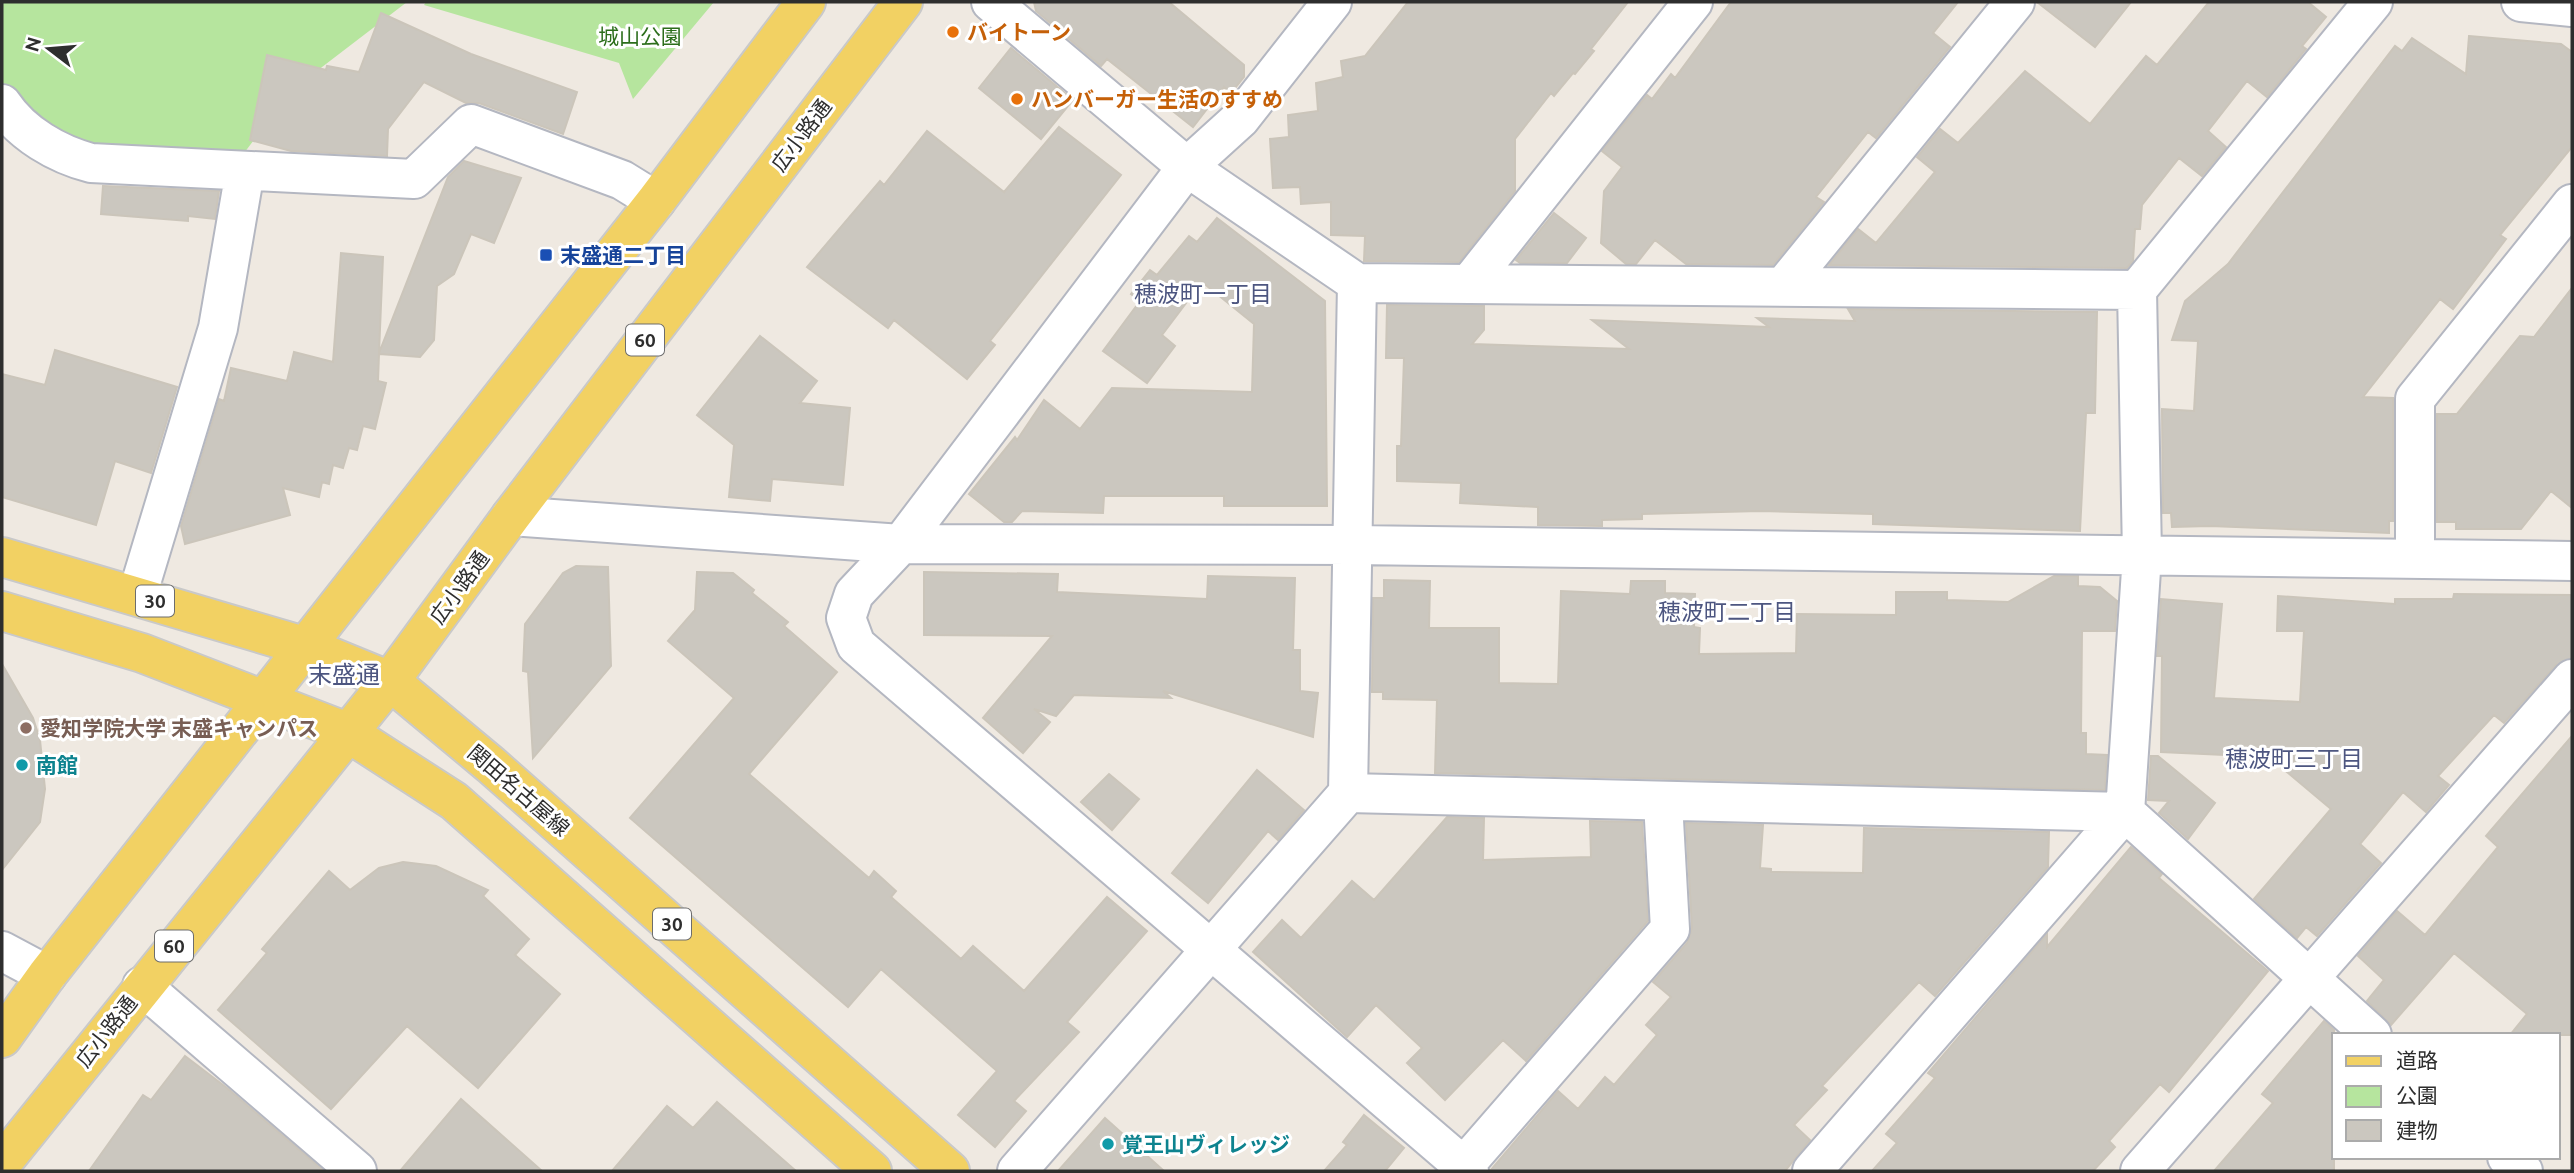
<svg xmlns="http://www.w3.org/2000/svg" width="2574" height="1173" font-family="Ubuntu,'Noto Sans JP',sans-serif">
<rect width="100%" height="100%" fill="#efe9e1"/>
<path fill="#b6e59e" d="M 2,2 L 407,2 L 292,90 L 238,161 L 77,151 L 27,118 L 2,85 Z
M 426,2 L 714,2 L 633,99 L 619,63 L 424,5 Z"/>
<path fill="#cbc7bf" stroke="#cbc5ba" stroke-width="2" d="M 1034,2 L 1169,2 L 1244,65 L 1244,77 L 1231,93 L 1224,87 L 1193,127 L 1107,59 L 1101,66 L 1036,11 Z
M 1408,2 L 1628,2 L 1591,49 L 1594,51 L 1575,74 L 1573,73 L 1554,96 L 1551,93 L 1515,139 L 1515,191 L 1459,262 L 1364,261 L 1365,236 L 1331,235 L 1331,202 L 1301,204 L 1300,187 L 1273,188 L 1270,139 L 1289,137 L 1288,115 L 1318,111 L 1316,83 L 1343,77 L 1341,61 L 1365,56 Z
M 1731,2 L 1958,2 L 1933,33 L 1950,47 L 1876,138 L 1868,132 L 1816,197 L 1824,202 L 1773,265 L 1686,264 L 1655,240 L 1636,264 L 1626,264 L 1601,243 L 1604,191 L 1622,167 L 1602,151 L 1647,95 L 1652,99 L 1671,74 L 1675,78 Z
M 2037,2 L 2131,2 L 2095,47 Z
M 2209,2 L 2308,2 L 2326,17 L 2302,46 L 2306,49 L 2267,97 L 2247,81 L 2208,131 L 2226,147 L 2202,176 L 2179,158 L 2142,205 L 2140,229 L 2135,229 L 2133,261 L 2127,268 L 1829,265 L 1858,229 L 1876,243 L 1935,172 L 1917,157 L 1940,129 L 1958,143 L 2025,71 L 2090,124 L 2146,56 L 2157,65 Z
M 381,13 L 471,54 L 577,92 L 563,134 L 479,103 L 466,103 L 424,82 L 388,129 L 387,156 L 291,151 L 250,140 L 267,55 L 326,70 L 327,66 L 359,72 Z
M 2469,36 L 2561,44 L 2572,52 L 2572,147 L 2500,235 L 2506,239 L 2453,309 L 2440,299 L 2363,397 L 2393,398 L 2393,521 L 2389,521 L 2389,533 L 2210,526 L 2172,527 L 2171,513 L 2163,513 L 2162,409 L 2194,411 L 2198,341 L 2172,340 L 2185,301 L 2228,264 L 2395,46 L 2402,51 L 2412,38 L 2466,74 Z
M 1011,48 L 1073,100 L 1041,139 L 979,88 Z
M 1059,127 L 1121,175 L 990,341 L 995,345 L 967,379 L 894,320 L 888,328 L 807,267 L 880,181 L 884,185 L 927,131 L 1004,192 Z
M 464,161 L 521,178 L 494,243 L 471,234 L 454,274 L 437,286 L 434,340 L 420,357 L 379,354 L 378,381 L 386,383 L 375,429 L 363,426 L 357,450 L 349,448 L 343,468 L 333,465 L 329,484 L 322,482 L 319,497 L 283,488 L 290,515 L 185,544 L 181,526 L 219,399 L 224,401 L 231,368 L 287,381 L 294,352 L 333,362 L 341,253 L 383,257 L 379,353 L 448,177 Z
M 103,186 L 219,191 L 215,219 L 188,216 L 188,221 L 101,214 Z
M 1554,213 L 1586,238 L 1567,263 L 1520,263 L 1516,260 Z
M 1217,218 L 1325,301 L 1327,506 L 1224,506 L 1224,496 L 1104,496 L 1103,513 L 1022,511 L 1012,522 L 1004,522 L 969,494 L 1015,437 L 1017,440 L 1044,400 L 1080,429 L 1112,388 L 1252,392 L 1254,324 L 1202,282 L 1162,335 L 1175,346 L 1147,383 L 1103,351 L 1140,301 L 1131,294 L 1150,270 L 1157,275 L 1189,236 L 1197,242 Z
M 2572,288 L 2572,508 L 2551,491 L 2521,529 L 2456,529 L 2456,522 L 2437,522 L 2437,414 L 2457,414 L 2520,336 L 2534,337 Z
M 1387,305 L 1484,306 L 1484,330 L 1472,344 L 1629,349 L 1592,320 L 1769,327 L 1757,318 L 1855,321 L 1848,309 L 2097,312 L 2095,413 L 2086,413 L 2080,531 L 1873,524 L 1873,514 L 1760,511 L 1642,514 L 1642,519 L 1602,520 L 1602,526 L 1538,525 L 1538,507 L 1460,503 L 1461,483 L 1397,481 L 1397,446 L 1401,446 L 1404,358 L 1386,358 Z
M 760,336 L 817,381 L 800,403 L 850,408 L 843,485 L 772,479 L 770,501 L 729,497 L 734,445 L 697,415 Z
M 55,350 L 177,387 L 151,473 L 115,461 L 96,525 L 2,497 L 2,374 L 45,385 Z
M 576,566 L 608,567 L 611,666 L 533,758 L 528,672 L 523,671 L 525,624 L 563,573 Z
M 697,572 L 733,573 L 754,590 L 752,593 L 788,622 L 784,626 L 837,672 L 749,774 L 869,878 L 874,871 L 896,891 L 891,897 L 961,959 L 973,946 L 1024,991 L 1107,897 L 1147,931 L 1067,1022 L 1079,1032 L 1014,1101 L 1026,1111 L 995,1147 L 958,1115 L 997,1071 L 881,969 L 848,1007 L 630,818 L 734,698 L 668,641 L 695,610 Z
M 924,572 L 1058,574 L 1057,592 L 1207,599 L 1208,576 L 1295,578 L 1293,650 L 1300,650 L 1300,691 L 1318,693 L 1313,737 L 1163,691 L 1171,698 L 1074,695 L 1056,716 L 1034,709 L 1050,722 L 1023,753 L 983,718 L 1052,636 L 924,635 Z
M 2054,576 L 2078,576 L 2078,586 L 2100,587 L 2117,601 L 2115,631 L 2082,631 L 2081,733 L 2086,733 L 2086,754 L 2107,755 L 2105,790 L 1435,773 L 1437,700 L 1383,699 L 1383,692 L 1372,692 L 1373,598 L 1384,598 L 1384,580 L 1430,581 L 1429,628 L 1499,628 L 1499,683 L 1558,684 L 1561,591 L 1630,594 L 1631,581 L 1665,581 L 1665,593 L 1695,594 L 1694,627 L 1700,628 L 1699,654 L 1796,653 L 1797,614 L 1896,615 L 1896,592 L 1947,592 L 1947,600 L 2008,602 Z
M 2454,594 L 2572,595 L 2572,658 L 2556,665 L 2504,723 L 2494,715 L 2438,776 L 2449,785 L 2426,812 L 2403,792 L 2360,844 L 2381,863 L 2317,936 L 2306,927 L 2297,938 L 2254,899 L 2331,809 L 2269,757 L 2161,752 L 2162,656 L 2157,656 L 2161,599 L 2222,604 L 2214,698 L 2300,702 L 2304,631 L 2277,631 L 2278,596 L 2395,604 L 2395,599 L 2453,599 Z
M 2,664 L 33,718 L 40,740 L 45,789 L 40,822 L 2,870 Z
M 2572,736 L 2572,1035 L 2510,1035 L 2527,1014 L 2454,953 L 2391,1025 L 2367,1001 L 2384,980 L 2358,956 L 2397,911 L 2425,935 L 2498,847 L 2486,836 Z
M 2151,756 L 2158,756 L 2215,803 L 2188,839 L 2159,813 L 2169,801 L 2148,800 Z
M 1257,770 L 1304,810 L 1278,840 L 1268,831 L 1208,903 L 1172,873 Z
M 1109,774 L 1139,799 L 1112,830 L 1081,802 Z
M 1447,817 L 1484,818 L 1483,860 L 1591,857 L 1590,821 L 1642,822 L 1648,921 L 1526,1061 L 1503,1040 L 1445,1100 L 1407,1063 L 1422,1048 L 1376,1005 L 1347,1037 L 1253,952 L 1282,920 L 1301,938 L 1352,881 L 1374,900 Z
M 1686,823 L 1763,825 L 1760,868 L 1771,869 L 1771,872 L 1863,873 L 1864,828 L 2049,832 L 2048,867 L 1935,996 L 1919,982 L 1822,1086 L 1827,1090 L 1794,1125 L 1810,1140 L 1785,1171 L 1490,1171 L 1558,1091 L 1578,1109 L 1605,1077 L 1614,1085 L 1657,1035 L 1646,1025 L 1671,997 L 1653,982 L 1687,943 L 1692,928 Z
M 2131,847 L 2162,874 L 2159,878 L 2268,971 L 2169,1092 L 2160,1084 L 2109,1141 L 2115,1147 L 2093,1171 L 1872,1171 L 1897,1143 L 1886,1134 L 1935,1078 L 1928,1073 L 2047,934 L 2047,947 Z
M 403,862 L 436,866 L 488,890 L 483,896 L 529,939 L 515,955 L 560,994 L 478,1088 L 407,1026 L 331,1109 L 218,1010 L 267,953 L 262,949 L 329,871 L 350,890 L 379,868 Z
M 2324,1021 L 2334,1030 L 2334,1171 L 2214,1171 L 2273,1103 L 2262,1094 Z
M 185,1056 L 227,1088 L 324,1171 L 89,1171 L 143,1095 L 151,1100 Z
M 461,1099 L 542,1171 L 400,1171 Z
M 717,1102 L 796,1171 L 612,1171 L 667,1106 L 693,1128 Z
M 1364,1115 L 1404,1148 L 1385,1171 L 1324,1171 L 1347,1145 L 1343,1142 Z
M 1105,1118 L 1164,1171 L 1058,1171 Z"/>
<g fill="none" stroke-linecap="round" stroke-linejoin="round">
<g stroke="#b4b7c1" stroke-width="42">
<path id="minor" d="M 991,2 L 1187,167 L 1357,283 L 2137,290 L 2373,2
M 1332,2 L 1240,119 L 1187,167 L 901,544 L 854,594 L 846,618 L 856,645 L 1469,1171
M 2521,2 L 2572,7 L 2571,2
M 2,104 C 22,134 57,154 91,163 L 414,179 L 471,124 L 622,180 L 656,201
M 1469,284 L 1693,2
M 1783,287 L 2015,2
M 511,516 L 901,544 L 1353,545 L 2572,561
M 2415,559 L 2415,399 L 2572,204
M 137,596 L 218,328 L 245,171
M 1348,793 L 2125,812 L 2372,1035
M 2,951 L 47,975
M 142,986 L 357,1171
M 2507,1157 L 2523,1171
M 1463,1167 L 1670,929 L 1663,802
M 1017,1171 L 1348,793 L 1357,283
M 1812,1171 L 2125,812 L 2142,555 L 2137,290
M 2140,1171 L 2572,679"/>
</g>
<g stroke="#c9c9c9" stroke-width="42">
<path id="primary" d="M 2,557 L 307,647 L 390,681 L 491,765 L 950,1171
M 2,611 L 142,653 L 347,732 L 454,801 L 872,1171
M 2,1038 L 47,975 L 656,201 L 806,2
M 2,1163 L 390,681 L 511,516 L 903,2"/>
</g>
<use href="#minor" stroke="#fff" stroke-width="38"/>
<use href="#primary" stroke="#f2d163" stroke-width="38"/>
</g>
<g fill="#e8710a" stroke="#fff" stroke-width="2.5">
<circle cx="953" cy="32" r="7"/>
<circle cx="1017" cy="99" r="7"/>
</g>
<rect fill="#1a4fb4" stroke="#fff" stroke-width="2.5" x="539" y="248" width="14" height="14" rx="3.5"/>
<circle fill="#8d6e63" stroke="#fff" stroke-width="2.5" cx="26" cy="728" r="7"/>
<g fill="#0f9aa8" stroke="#fff" stroke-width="2.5">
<circle cx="22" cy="765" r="7"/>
<circle cx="1108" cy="1144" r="7"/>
</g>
<g text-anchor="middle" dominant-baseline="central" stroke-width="6" stroke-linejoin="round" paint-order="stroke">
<g fill="#fff" stroke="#6d6d6d" stroke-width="2">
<rect x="626" y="324.5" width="38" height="31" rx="5"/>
<rect x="136" y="585.5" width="38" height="31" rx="5"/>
<rect x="653" y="908.5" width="38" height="31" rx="5"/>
<rect x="155" y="930.5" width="38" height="31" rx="5"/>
</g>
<g font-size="19" font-weight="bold" fill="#2e2e2e">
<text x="645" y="340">60</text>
<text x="155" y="601">30</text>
<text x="672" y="924">30</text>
<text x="174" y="946">60</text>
</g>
<g font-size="21" font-weight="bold" fill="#c56008" stroke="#fff" text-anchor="start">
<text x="967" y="32">バイトーン</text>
<text x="1031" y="99">ハンバーガー生活のすすめ</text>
</g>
<g font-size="21" fill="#2c6e1b" stroke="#fff">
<text x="640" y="36">城山公園</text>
</g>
<g font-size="21" fill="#2e2e2e" stroke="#fff">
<text transform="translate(801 135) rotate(-53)">広小路通</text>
<text transform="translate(459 587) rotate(-54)">広小路通</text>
<text transform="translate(519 790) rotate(41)">関田名古屋線</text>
<text transform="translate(106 1031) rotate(-52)">広小路通</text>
</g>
<g font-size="21" font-weight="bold" fill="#164399" stroke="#fff" text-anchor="start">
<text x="560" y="255">末盛通二丁目</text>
</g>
<g font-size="21" font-weight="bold" fill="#785e54" stroke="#fff" text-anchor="start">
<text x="40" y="728">愛知学院大学 末盛キャンパス</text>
</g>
<g font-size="21" font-weight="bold" fill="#0d838f" stroke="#fff" text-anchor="start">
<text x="36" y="765">南館</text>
<text x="1122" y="1144">覚王山ヴィレッジ</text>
</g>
<g font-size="23" fill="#4d5680" stroke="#fff">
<text x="1203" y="293">穂波町一丁目</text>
<text x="1727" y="611">穂波町二丁目</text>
<text x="2294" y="758">穂波町三丁目</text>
</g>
<g font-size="24" fill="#4d5680" stroke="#fff">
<text x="344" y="674">末盛通</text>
</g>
</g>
<rect width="2574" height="1173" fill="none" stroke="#2e2e2e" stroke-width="7"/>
<rect x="2332" y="1033" width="228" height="126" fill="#ffffff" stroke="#ababab" stroke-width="2"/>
<rect x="2346" y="1056" width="35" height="10" fill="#f2d163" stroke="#ababab" stroke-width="2"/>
<text x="2396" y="1068" font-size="21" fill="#2e2e2e">道路</text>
<rect x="2346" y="1086" width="35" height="21" fill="#b6e59e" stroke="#ababab" stroke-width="2"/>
<text x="2396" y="1103" font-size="21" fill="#2e2e2e">公園</text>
<rect x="2346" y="1120" width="35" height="21" fill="#cbc7bf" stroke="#ababab" stroke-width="2"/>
<text x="2396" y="1138" font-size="21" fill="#2e2e2e">建物</text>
<g transform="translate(49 49) rotate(286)" stroke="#ffffff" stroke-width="5" paint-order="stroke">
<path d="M0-5L12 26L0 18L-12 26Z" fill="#2e2e2e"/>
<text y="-10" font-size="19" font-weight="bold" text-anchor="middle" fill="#2e2e2e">N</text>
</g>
</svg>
